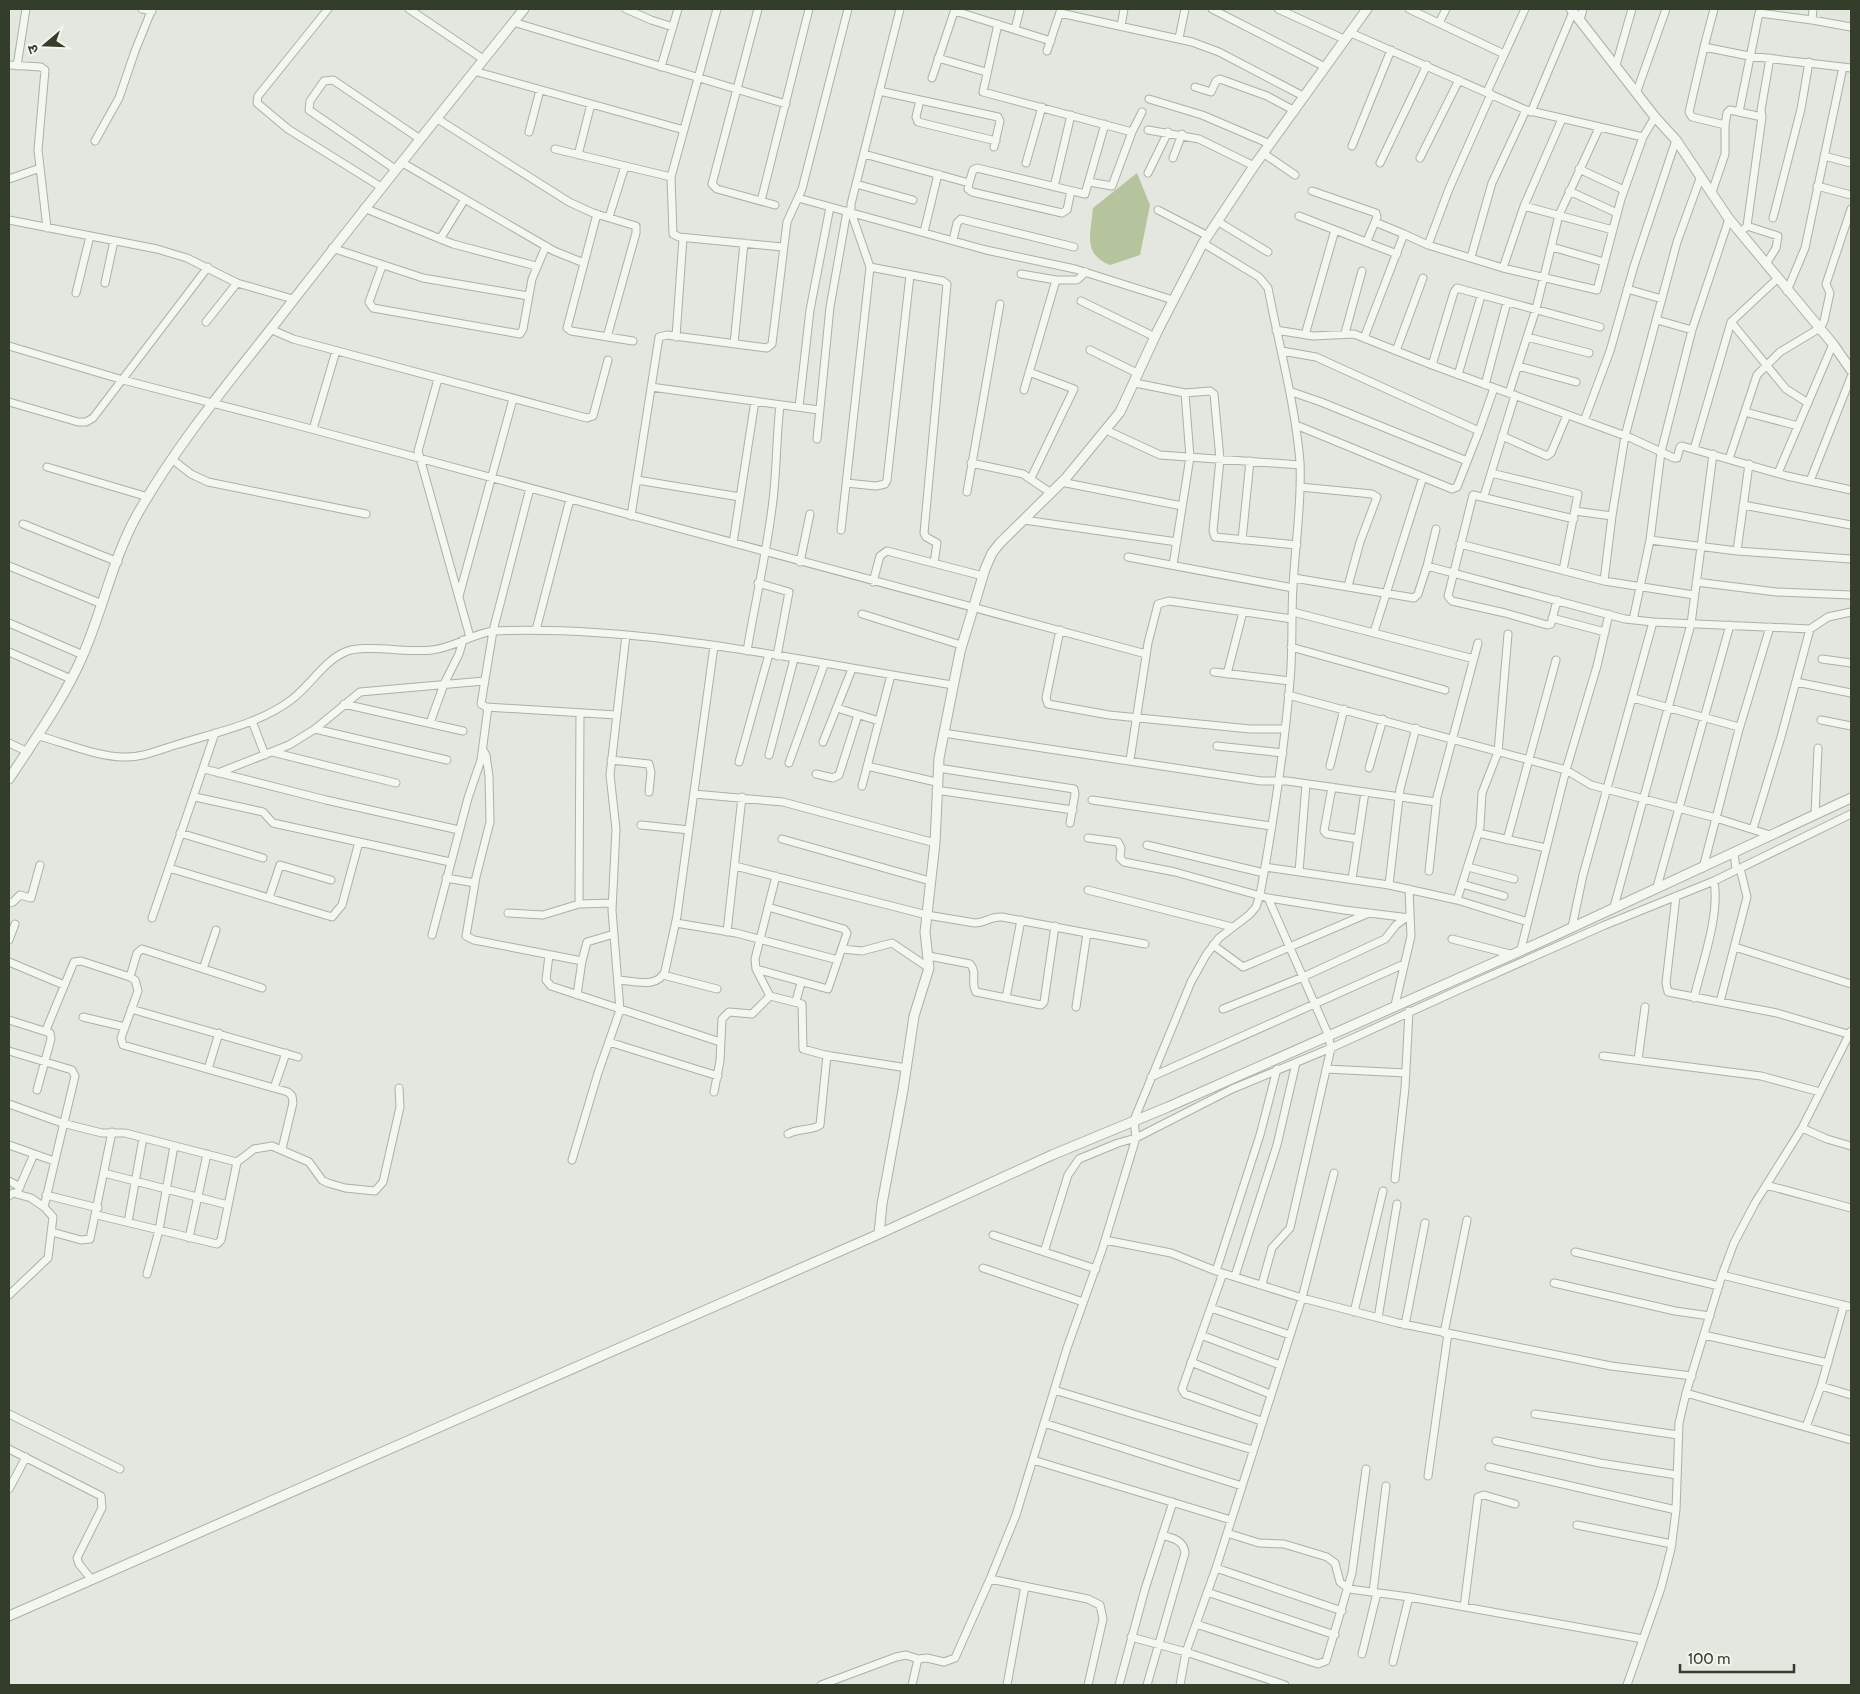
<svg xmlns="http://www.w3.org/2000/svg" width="1860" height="1694" font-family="Cabin,'Noto Sans Devanagari',sans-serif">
<rect width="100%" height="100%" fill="#e3e7df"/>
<path fill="#b5c49d" d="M 1137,173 L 1150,205 L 1140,255 L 1110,265 C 1082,254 1091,233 1093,208 Z"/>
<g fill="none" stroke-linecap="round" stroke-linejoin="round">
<g stroke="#abb1a5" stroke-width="9">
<path id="minor" d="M 142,9 L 152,11
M 328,9 L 258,96 L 257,103 L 288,129 L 381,187
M 409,9 L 483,59
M 626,9 L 651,20 L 673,27
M 717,9 L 671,177 L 673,234 L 679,237 L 782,247
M 758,9 L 712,184 L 717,189 L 775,205
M 1212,9 L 1325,67
M 1278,9 L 1346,40
M 1409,9 L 1504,54
M 1714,9 L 1704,47 L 1749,56 L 1851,68
M 1813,9 L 1812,20 L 1851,27
M 955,11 L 1051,41
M 1060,13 L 1192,42 L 1219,52 L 1305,97
M 1580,20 L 1583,9
M 513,22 L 786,104
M 1439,23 L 1446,9
M 998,24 L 983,92 L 1132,132
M 1121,26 L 1124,9
M 1015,29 L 1020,9
M 1351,33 L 1526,110 L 1643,137 L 1655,117
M 1179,38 L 1185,9
M 1704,47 L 1689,112 L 1692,117 L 1725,125 L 1725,154 L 1712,192
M 1047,51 L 1061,9
M 938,58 L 986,72
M 9,65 L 41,67 L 45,70 L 38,150 L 47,228
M 1616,65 L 1632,9
M 17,66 L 26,9
M 661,67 L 678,9
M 474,71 L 684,130
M 932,78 L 955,9
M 1195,87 L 1211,92 L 1216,81 L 1220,79 L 1267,96 L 1295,111
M 879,91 L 998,117 L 1000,121 L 994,147
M 1637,91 L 1666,9
M 1487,92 L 1525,9
M 1149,99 L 1202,115 L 1270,144
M 920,100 L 916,117 L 918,122 L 996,141
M 1531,112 L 1573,12
M 1739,112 L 1759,13 L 1812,20
M 1762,117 L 1761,110 L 1770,58
M 436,118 L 569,202 L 593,213 L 636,226 L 636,233 L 607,337
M 1725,125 L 1727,113 L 1730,110 L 1762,117 L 1747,226
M 1148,130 L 1199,139 L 1254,166
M 529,132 L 540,90
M 95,141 L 119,98 L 135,51 L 152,9
M 1352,146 L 1391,50
M 555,149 L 671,177
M 1263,153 L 1295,175
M 864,154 L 969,183 L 973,170 L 977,168 L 1085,194 L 1105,124
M 578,155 L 591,104
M 1824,156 L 1851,163
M 1173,158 L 1182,134
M 1420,158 L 1459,80
M 401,162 L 554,251 L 584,263
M 1026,163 L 1042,107
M 1380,163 L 1427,65
M 395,169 L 309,110 L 310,101 L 324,81 L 333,80 L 420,139
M 1579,169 L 1624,190
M 1148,173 L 1168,132
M 9,179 L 40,168
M 1089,182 L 1112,186 L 1132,132 L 1142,112
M 969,183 L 968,189 L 972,192 L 1062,213 L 1067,210 L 1071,191
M 856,184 L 913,200
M 1817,186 L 1851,195
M 1054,187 L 1071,115
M 1312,191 L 1376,213 L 1377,217 L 1367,241
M 1569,191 L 1617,213
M 798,198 L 986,250 L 1075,269 L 1173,300
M 761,201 L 809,9
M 1524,206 L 1613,230
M 364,208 L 453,244 L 536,266
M 1158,210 L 1208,236
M 597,214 L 567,328 L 571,331 L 633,341
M 1299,216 L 1335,230
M 609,217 L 625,166
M 1773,218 L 1801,109 L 1809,62
M 9,220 L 157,249 L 187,258 L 237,283 L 293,299
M 1217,221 L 1268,252
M 1375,222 L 1404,234
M 1745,228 L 1747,226 L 1778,236 L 1776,248 L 1766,264
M 924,232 L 938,174
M 440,239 L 465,199
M 953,240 L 957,223 L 961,219 L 1074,247
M 1428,245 L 1449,189 L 1491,94
M 1552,247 L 1604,262
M 332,248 L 423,278 L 528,296
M 1471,257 L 1492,183 L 1526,110
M 382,266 L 369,302 L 373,308 L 520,334 L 523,329 L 532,279 L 546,246
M 870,267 L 943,281 L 947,284 L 924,533 L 926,537 L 937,543 L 934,563
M 1503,268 L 1524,206 L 1562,119
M 1021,274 L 1056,280
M 105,283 L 114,241
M 1627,289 L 1662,299
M 1787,291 L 1805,248 L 1843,67
M 76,293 L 90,236
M 1081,301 L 1155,337
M 1657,320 L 1692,330
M 206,322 L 237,283
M 1731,322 L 1786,389 L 1808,403
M 270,329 L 293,339 L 587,418 L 593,416 L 608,360
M 1276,330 L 1313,336 L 1354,334 L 1432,365 L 1631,438 L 1674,458 L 1677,458 L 1680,447 L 1682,446 L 1787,476 L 1851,490
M 1345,333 L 1362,271
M 1305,335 L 1335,230 L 1397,254
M 676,337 L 683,238
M 1527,337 L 1589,353
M 1364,338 L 1404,234 L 1428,245 L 1503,268 L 1597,290 L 1621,199 L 1643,137
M 734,344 L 744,243
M 9,346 L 123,380 L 289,423 L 1146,654
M 1090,350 L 1139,374
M 1282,351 L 1316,357 L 1479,431 L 1494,388
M 1396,351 L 1423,278
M 1432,365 L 1454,292 L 1457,288 L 1600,327
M 1518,366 L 1576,382
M 1029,372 L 1074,389 L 1031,478
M 1458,375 L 1481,296
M 438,379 L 418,451 L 470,637
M 1135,383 L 1185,393 L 1210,391 L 1214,394 L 1220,459 L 1213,531 L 1215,537 L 1297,545
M 1485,385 L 1507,302
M 651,387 L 819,410
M 1024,390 L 1056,280 L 1077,280 L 1086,272
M 1292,392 L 1321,402 L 1467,461
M 1509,393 L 1536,309 L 1559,215 L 1599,128
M 9,402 L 78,422 L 86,422 L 93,418 L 208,267
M 799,407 L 810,310 L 830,207
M 1745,412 L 1798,426
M 1584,421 L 1610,351 L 1634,266 L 1676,140
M 1296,425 L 1452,489 L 1457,487 L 1479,431
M 313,429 L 336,351
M 1106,430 L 1160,455 L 1300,465
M 1502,436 L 1547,456 L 1551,453 L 1567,415
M 817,439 L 830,307 L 847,211
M 1694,449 L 1731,322 L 1777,279
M 1729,459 L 1757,375 L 1780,352 L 1820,328 L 1824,321 L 1830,293 L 1826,284 L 1851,209
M 173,460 L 191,474 L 208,482 L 366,514
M 971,463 L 1023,474 L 1051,493
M 47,467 L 148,497
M 1491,473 L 1578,494 L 1563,570
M 1778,473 L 1833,344
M 637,480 L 740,497
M 1810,481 L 1851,377
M 1061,482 L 1182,506
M 846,483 L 876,486 L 885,484 L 887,480 L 910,275
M 1300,487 L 1372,494 L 1377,497 L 1360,542 L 1348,586
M 530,488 L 493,631 L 481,704 L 486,707 L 616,715
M 967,492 L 1000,304
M 1484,496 L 1515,395
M 1743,505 L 1851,525
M 1575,511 L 1612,516
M 631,516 L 659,337 L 667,335 L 767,348 L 772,344 L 787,222 L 802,189 L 848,9
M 1024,520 L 1177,542
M 23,524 L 118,562
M 841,530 L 870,267 L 851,212 L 851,204 L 900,9
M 1242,540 L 1250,461
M 1650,540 L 1737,551 L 1851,559
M 733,543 L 755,401
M 1460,544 L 1604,581 L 1694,595
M 1737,551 L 1749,464
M 1128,557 L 1293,588
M 800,562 L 810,514
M 1173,565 L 1190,457 L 1185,393
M 9,566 L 102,604
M 1427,566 L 1436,529
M 1294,578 L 1414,598 L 1418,594 L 1427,566 L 1625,619 L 1653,622 L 1810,629 L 1828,617 L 1851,612
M 1604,581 L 1612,516 L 1625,436 L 1677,242 L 1701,176
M 873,582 L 880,556 L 887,551 L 983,576
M 1696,582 L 1776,592 L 1851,595
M 758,583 L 789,592 L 777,656
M 459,596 L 513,399
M 1557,600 L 1551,624 L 1547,625 L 1505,613 L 1452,601 L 1448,596 L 1473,495 L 1574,519
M 1293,612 L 1474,659
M 862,614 L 961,645
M 1552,618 L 1605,632
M 1633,620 L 1650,540 L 1661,452 L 1692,330 L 1729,219
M 9,623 L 83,655
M 536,630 L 570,499
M 1060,630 L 1046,698 L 1048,704 L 1109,715 L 1250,729 L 1285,729
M 1374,632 L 1423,477
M 1291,647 L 1445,690
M 747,651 C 755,603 766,555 772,508 C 777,473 776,439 780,405
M 9,652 L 71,679
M 1822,659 L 1851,663
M 1214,672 L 1290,681
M 1227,674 L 1243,612
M 1796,682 L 1851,693
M 1288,695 L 1566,770 L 1597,666 L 1609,614
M 1633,698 L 1739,727
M 344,704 L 463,731
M 837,708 L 879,721
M 1821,720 L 1851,726
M 252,721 L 265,755
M 430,723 L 444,684 L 459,654 L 463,640
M 315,729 L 447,760
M 943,733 L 1261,781 L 1287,781 L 1436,802
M 39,736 C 65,743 98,757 124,757 C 142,758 161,749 179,744 C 217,732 259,724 291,700 C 310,686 324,661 345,652 C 363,644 409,653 432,650 C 453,648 472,634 493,631 C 648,625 801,661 953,685
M 823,742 L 852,669
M 9,743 L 28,752
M 1217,746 L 1283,753
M 483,750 L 486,755 L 489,776 L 490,822 L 476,877 L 466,936 L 474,940 L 582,961 L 587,942 L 614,934
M 272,752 L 396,783
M 769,755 L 794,659
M 611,760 L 649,764 L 651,772 L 649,792
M 1130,760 L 1148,643 L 1158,604 L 1169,601 L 1292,619
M 739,762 L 769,654
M 789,763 L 824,665
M 867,766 L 936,782
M 1330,766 L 1344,709
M 938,768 L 1074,789 L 1075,794 L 1070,823
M 1369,768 L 1383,719
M 204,769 L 326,800 L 459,830
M 218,773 L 289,745 L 315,729 L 360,692 L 484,681
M 816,774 L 833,778 L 839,775 L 858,715
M 862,786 L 891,675
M 1332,787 L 1324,831 L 1327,834 L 1358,839
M 936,790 L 1073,810
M 694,794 L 783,802 L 935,843
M 195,797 L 263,812 L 273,823 L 450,862
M 1092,800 L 1271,826
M 1815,814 L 1818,748
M 641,825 L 689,830
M 1753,829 L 1781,737 L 1810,629
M 180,833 L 263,858
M 1478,833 L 1546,848
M 1770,835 L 1716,818 L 1738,733 L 1770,627
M 1088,838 L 1118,842 L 1121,848 L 1120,858 L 1124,862 L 1175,872 L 1268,898 L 1344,910 L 1410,918
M 782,839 L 930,881
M 1507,840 L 1556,660
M 1147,845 L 1264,873
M 1734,852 L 1736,870
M 735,866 L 927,915 L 975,923 C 985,923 991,916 1002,917 L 1145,944
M 1265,867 L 1389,885 L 1457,900 L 1528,922
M 1468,867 L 1514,879
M 169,868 L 332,917 L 342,905 L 359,842
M 1429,871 L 1437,797 L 1478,643
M 1299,872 L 1306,784
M 446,878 L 475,883
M 1352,879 L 1365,792
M 1462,884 L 1504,896
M 1389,885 L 1400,789 L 1416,728
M 1657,887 L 1730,625
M 1088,890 L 1232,927
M 1676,896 L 1666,983 L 1668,992 L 1777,1013 L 1851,1035
M 269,898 L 280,865 L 331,880
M 1457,900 L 1480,827 L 1482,793 L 1498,752 L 1508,634
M 9,903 L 13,902 L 20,895 L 31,898 L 40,865
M 579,904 L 580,713
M 1614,907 L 1691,624 L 1713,454
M 508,913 L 543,915 L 579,904 L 612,903
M 152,918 L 215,733
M 676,923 L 736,933 L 838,960
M 1572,927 L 1583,875 L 1653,622
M 727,932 L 742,797
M 432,935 L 468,798 L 481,760 L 488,707
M 1452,939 L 1510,954
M 9,940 L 15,924
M 1213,945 L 1243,967 L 1369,913
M 1735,947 L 1851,984
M 842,949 L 862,951 L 892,943 L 929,968
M 1521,949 L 1566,770 L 1591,785 L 1716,818 L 1703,868
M 549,955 L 546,980 L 551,986 L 720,1042
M 929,956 L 970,964 C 978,973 970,982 976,992 L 1041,1005 L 1044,1002 L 1055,926
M 9,962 L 64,985
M 203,969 L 216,930
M 756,969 L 828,989 L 847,933 L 844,929 L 768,907
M 663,975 L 717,989
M 130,977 L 137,953 L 142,949 L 262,988
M 619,980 C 634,981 658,989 665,971 L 677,916 L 714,646
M 577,995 L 582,961
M 770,996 L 756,969 L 755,959 L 776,876
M 1006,998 L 1021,920
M 1694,998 C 1702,963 1720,916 1714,881
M 796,1001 L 801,983
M 1720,1002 L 1747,897 L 1740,868
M 1395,1005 L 1411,936 L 1409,889
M 1076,1007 L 1087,933
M 131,1009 L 298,1057
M 1223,1009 L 1303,977 L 1385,939 L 1396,925 L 1407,917
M 83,1017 L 125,1027
M 9,1020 L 50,1033 L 51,1039 L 37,1090
M 46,1030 L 74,962 L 81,961 L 130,977 L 135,980 L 138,991 L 121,1038 L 123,1045 L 288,1092 L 292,1096 L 293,1103 L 282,1149
M 609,1042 L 718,1076
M 9,1051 L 72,1070 L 75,1076 L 44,1207 L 53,1217 L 48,1258 L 9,1295
M 1603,1056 L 1761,1076 L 1820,1092
M 1638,1060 L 1645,1007
M 208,1069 L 219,1033
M 1326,1069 L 1406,1073
M 1151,1077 L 1404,964
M 274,1088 L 286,1053
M 714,1092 L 720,1061 L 722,1019 L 729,1012 L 752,1014 L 770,996 L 802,1004 L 803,1049 L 825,1055 L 907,1068
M 9,1104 L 62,1123 L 102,1133 L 125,1133 L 237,1162 L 254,1149 L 272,1146 L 309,1162 L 322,1180 L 328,1183 L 345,1188 L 375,1191 L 383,1182 L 400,1107 L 399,1088
M 1802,1128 L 1827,1139 L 1851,1146
M 788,1134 C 798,1128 812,1131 820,1125 L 827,1055
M 9,1145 L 54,1161
M 572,1160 L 598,1073 L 620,1010 L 612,910 L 616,829 L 610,775 L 626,635
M 104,1173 L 228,1205
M 1395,1179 L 1405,1088 L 1409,1011
M 9,1181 L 20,1187
M 1766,1185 L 1851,1208
M 17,1193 L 34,1154
M 46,1195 L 98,1208
M 9,1196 L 13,1193 L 31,1198 L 44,1207
M 97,1215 L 217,1244 L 221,1240 L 237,1162
M 128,1222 L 143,1138
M 52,1232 L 81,1240 L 90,1239 L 112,1132
M 993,1235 L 1096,1269
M 189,1238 L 207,1154
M 1105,1240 L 1171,1253 L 1216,1271 L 1302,1298 L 1398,1323 L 1611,1366 L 1692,1376
M 1044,1252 L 1068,1175 L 1079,1159 L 1118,1143 L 1136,1138 L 1232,1089 L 1331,1048 L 1465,987 L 1605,925 L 1714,881 L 1851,814
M 1575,1252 L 1719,1286
M 983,1268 L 1083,1302
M 1216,1271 L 1260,1135 L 1277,1069
M 1223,1273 L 1182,1389 L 1185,1394 L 1261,1421
M 147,1274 L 159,1230 L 174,1146
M 1722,1275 L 1851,1307
M 1235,1276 L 1277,1145 L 1296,1063
M 1554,1283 L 1675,1311 L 1710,1316
M 1262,1284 L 1272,1248 L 1290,1228 L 1331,1048 L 1328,1034 L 1268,898
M 1211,1308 L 1290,1335
M 1354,1312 L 1383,1191
M 1378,1318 L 1397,1204
M 1405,1325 L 1425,1223
M 1444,1333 L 1467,1220
M 1201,1335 L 1280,1365
M 1704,1335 L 1828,1363
M 1191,1362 L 1270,1394
M 1821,1386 L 1851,1395
M 1054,1390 L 1253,1450
M 1686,1393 L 1851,1440
M 9,1414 L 120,1469
M 1535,1414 L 1678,1435
M 1044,1423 L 1242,1486
M 1806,1427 L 1821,1386 L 1844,1305
M 1496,1441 L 1600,1463 L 1677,1475
M 9,1449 L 101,1496 L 102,1508 L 77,1558 L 79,1564 L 92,1580
M 1033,1460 L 1231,1520
M 1489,1467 L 1676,1510
M 1428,1476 L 1448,1333
M 9,1489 L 26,1457
M 1577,1525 L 1672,1544
M 1227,1533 L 1259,1543 L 1284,1544 L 1327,1557 L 1335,1563 L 1340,1582 L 1349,1589 L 1409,1597 L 1643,1639
M 1216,1568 L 1342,1611
M 990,1579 L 1088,1599 L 1100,1605 L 1103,1619 L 1088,1685
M 1207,1592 L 1335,1635
M 1373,1592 L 1386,1486
M 1464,1607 L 1478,1497 L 1484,1495 L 1515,1504
M 1196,1624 L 1318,1664 L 1326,1661 L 1352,1573 L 1366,1469
M 1131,1637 L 1186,1652 L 1285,1685
M 1362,1654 L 1377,1593
M 1393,1662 L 1409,1597
M 821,1685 L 896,1657 L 906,1655 L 918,1659
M 912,1685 L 918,1659 L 927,1658 L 944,1662 L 955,1658 L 990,1579 L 1016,1515 L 1067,1348 L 1102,1250 L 1136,1138 L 1134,1120 L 1191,982 L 1206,955 L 1219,938 L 1249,915 L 1256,907 L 1260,895 C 1273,824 1284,753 1290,681 C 1293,650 1291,618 1293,587 C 1295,545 1302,504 1300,462 C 1295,403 1279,346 1268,288 L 1259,277 L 1203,243
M 1007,1685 L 1025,1586
M 1119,1685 L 1145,1589 L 1173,1502
M 1147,1685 L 1185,1553 C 1184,1540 1172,1538 1162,1535
M 1180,1685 L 1186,1652 L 1216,1568 L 1302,1298 L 1334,1173
M 1627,1685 L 1661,1588 L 1671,1549 L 1676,1510 L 1679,1423 L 1686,1393 L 1722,1275 L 1734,1243 L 1755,1203 L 1802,1128 L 1851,1031"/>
</g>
<g stroke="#abb1a5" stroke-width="11">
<path id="tertiary" d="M 1571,9 L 1655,117 L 1676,140 L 1729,219 L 1833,344 L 1851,370
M 9,779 C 35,739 64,699 83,655 C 103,609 113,558 137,515 C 175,447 226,386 274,325 C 356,219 440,114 524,9
M 879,1234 L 882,1204 L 903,1090 L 914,1016 L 929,968 L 925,932 L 935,843 L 939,758 L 960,652 L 985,569 L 992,553 L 1000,543 L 1066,478 L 1120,412 L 1158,330 L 1203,243 L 1254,166 L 1367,9
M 9,1616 L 879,1234 L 1052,1155 L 1168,1107 L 1543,941 L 1851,798"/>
</g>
<use href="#minor" stroke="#f3f6f1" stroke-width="7"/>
<use href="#tertiary" stroke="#f3f6f1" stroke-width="9"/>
</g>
<rect width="1860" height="1694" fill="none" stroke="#333d29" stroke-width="20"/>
<g transform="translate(45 45) rotate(251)" stroke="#f2f5ee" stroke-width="4" paint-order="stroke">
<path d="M0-4L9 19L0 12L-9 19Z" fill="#333d29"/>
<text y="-8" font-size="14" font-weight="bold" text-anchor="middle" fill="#333d29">उ</text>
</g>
<path d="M1680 1664v8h114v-8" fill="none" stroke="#333d29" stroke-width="2.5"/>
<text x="1688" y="1664" font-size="15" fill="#333d29" stroke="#f2f5ee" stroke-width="4" paint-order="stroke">100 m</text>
</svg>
